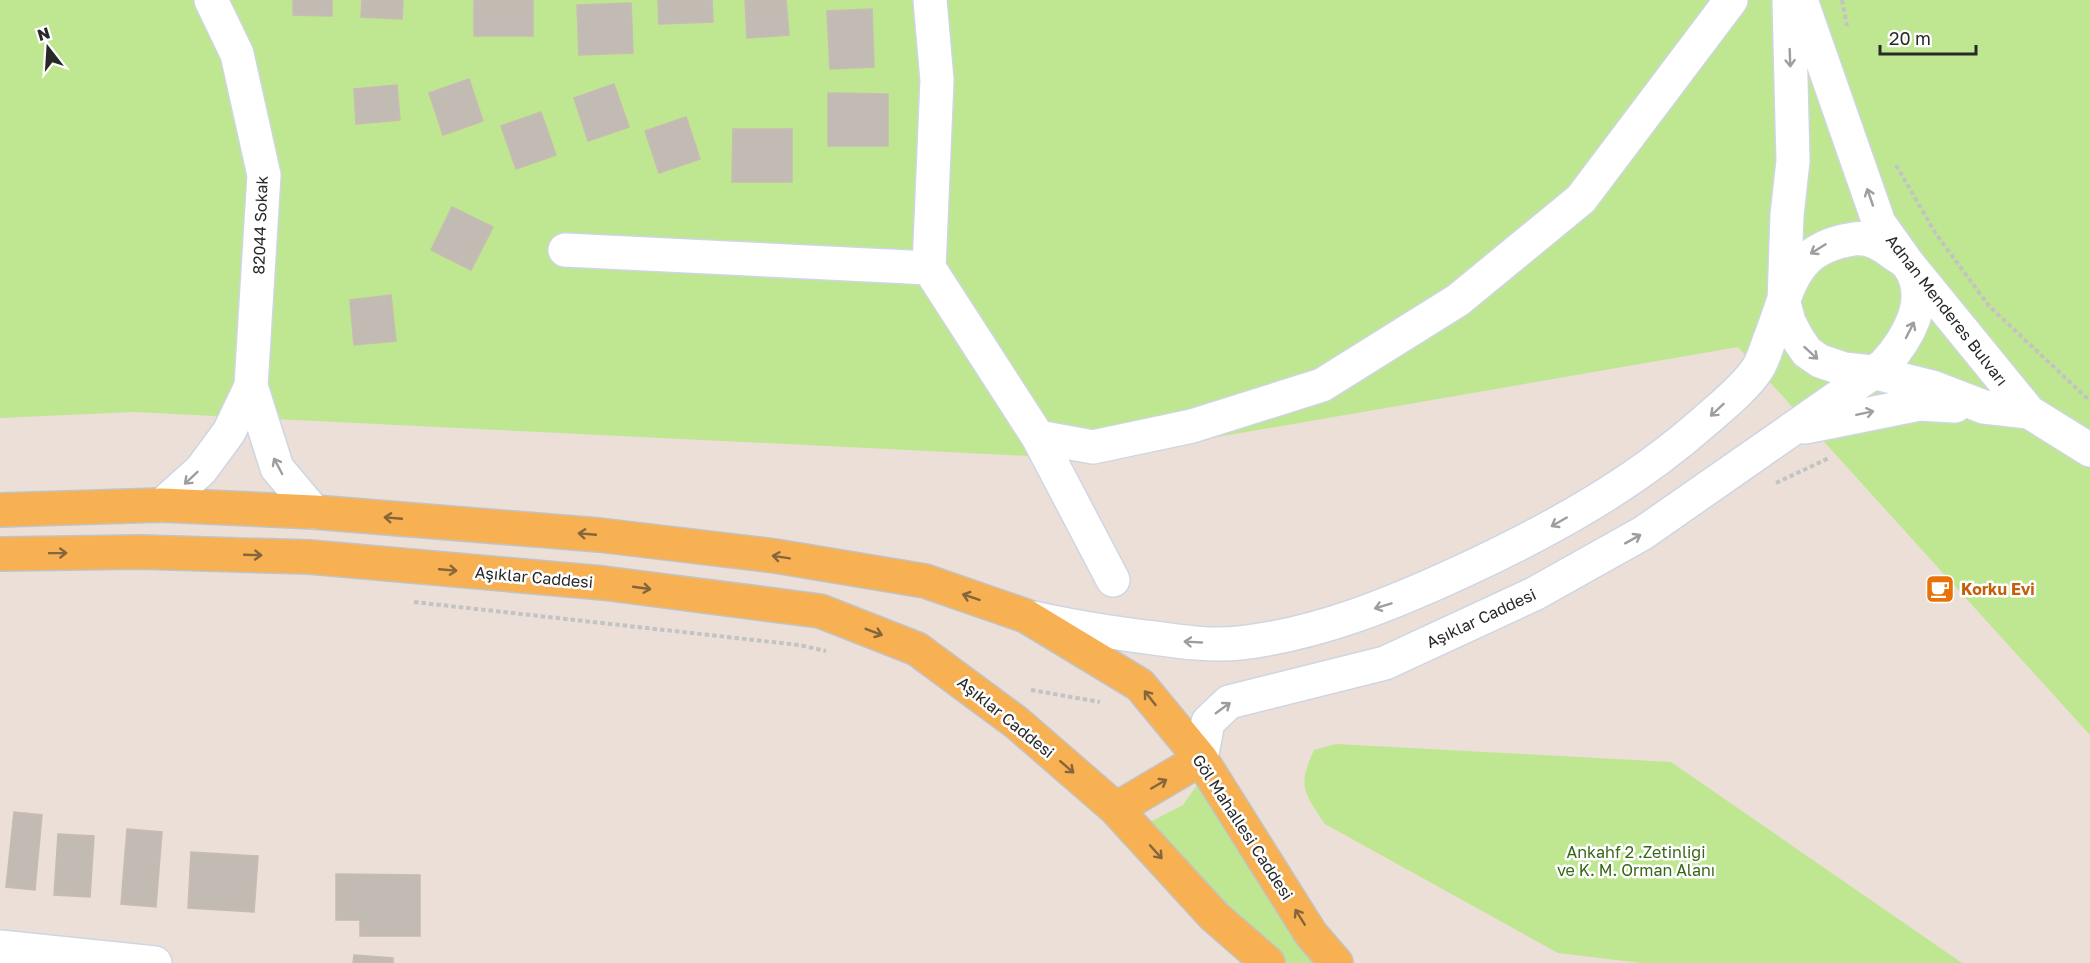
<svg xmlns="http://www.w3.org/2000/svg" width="2090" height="963" font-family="'Golos Text',sans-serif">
<rect width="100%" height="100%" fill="#ebdfd8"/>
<path fill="#bfe691" d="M 0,0 L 2090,0 L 2090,735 L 1738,347 L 1090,459 L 134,412 L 0,418 Z
M 1336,744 L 1671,762 L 1962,963 L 1641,963 L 1558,953 L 1325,824 C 1304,792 1297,787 1314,750 Z
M 1204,775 L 1320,963 L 1287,963 L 1253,934 L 1148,823 L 1183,805 Z"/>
<path fill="#c2bbb4" stroke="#c7bbb2" stroke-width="1.5" d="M 293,0 L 332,0 L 332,16 L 293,15 Z
M 362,0 L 403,0 L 402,19 L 361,17 Z
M 474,0 L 533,0 L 533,36 L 474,36 Z
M 658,0 L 712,0 L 713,22 L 659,24 Z
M 745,0 L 786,0 L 789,35 L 747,38 Z
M 631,3 L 633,53 L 579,55 L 577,5 Z
M 872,9 L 874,67 L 830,69 L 827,11 Z
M 469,79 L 483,121 L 443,135 L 429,93 Z
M 614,84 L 629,127 L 588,141 L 574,98 Z
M 397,85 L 400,120 L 356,124 L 354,89 Z
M 828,93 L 888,94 L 888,146 L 828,146 Z
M 541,112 L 556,155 L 516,169 L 501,126 Z
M 686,117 L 700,159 L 659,173 L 645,131 Z
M 733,129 L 792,129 L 792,182 L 732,182 Z
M 452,207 L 493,227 L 471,270 L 431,250 Z
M 391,295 L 396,341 L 354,345 L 350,300 Z
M 14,812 L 42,815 L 35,890 L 6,887 Z
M 127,829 L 162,832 L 156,907 L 121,904 Z
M 58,834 L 94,836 L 90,897 L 54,895 Z
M 191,852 L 258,856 L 254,912 L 188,908 Z
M 336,874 L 420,875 L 420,936 L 360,936 L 360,920 L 336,920 Z
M 354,955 L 393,958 L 393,963 L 353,963 Z"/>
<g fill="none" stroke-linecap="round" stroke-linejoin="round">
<g stroke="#ced6e2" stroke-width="36">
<path id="minor" d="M 211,0 L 237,54 L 264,175 L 251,386
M 930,0 L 937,80 L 929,268 L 1038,437 L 1113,580
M 1789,0 L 1793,161 L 1787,215 L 1784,303 L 1789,322 L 1798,339 L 1807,352 L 1820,361 L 1844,369 L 1872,372 L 1932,387 L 1984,407 L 2029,412
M 1801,0 L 1879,223 L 1909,265 L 2029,412 L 2090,450
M 565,250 L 929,268
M 1805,427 L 1919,404 L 1955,406
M 1038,437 L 1093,447 L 1192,426 L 1322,385 L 1458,300 L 1581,199 L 1731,0
M 162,505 L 201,470 L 229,432 L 251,386 L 277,468 L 314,512
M 1034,618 C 1074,627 1113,633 1154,638 C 1182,642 1212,646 1240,643 C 1319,634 1394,603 1465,570 C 1551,530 1634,484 1705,421 C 1721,407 1747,386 1758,368 C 1763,360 1766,350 1769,341 C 1790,289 1790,248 1854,239 C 1867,237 1880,243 1891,252 C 1896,256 1905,260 1909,266 C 1932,299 1907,340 1884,365 L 1643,533 L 1534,594 L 1385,663 L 1229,702 L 1208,722 L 1201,759
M 0,947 L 155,963"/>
</g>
<g stroke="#c3c3c3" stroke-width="36">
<path id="major" d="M 0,510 L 162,505 L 314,512 L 599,535 L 775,556 L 925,581 L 1026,616 L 1140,685 L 1201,759 L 1311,934 L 1336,963
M 0,554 L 140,552 L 309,557 L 603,583 L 820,611 L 917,649 L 1017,723 L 1116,809 L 1214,916 L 1268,963
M 1116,809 L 1201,759"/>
</g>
<path stroke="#c3c3c3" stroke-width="4" stroke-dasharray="4.5 3" stroke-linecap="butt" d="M 1842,0 L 1847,26
M 1896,165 L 1936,234 L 1989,306 L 2090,401
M 1776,483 L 1829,458
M 414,602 L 799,645 L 826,651
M 1031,690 L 1100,702"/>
<use href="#minor" stroke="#fff" stroke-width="33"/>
<use href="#major" stroke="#f7b052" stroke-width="33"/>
</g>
<defs><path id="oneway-shaft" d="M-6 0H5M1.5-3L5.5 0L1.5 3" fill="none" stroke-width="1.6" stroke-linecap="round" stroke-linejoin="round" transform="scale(1.5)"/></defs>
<g stroke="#9e9e9e">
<use href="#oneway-shaft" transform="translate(1790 58) rotate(88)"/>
<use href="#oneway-shaft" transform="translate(1870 197) rotate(-109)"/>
<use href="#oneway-shaft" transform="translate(1818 249) rotate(148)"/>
<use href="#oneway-shaft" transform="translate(1910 330) rotate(-63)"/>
<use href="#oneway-shaft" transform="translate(1811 353) rotate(42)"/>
<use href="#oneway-shaft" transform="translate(1717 410) rotate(137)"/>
<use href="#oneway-shaft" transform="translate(1865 413) rotate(-12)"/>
<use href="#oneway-shaft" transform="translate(278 466) rotate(-118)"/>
<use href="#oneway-shaft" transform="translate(191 478) rotate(137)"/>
<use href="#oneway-shaft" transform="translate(1559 522) rotate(150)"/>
<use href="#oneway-shaft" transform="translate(1633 539) rotate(-29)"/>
<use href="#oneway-shaft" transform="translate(1383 606) rotate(163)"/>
<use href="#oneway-shaft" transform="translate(1193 642) rotate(-177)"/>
<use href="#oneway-shaft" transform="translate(1223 708) rotate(-36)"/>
</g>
<g stroke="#85653b">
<use href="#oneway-shaft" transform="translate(393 518) rotate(-175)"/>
<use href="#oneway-shaft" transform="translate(587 534) rotate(-175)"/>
<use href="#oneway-shaft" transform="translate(58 553) rotate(-1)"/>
<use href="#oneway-shaft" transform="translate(253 555) rotate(2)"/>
<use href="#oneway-shaft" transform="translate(781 557) rotate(-171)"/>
<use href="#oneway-shaft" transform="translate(448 570) rotate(5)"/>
<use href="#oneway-shaft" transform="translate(642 588) rotate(8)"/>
<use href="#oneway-shaft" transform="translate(971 597) rotate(-161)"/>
<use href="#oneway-shaft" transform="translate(874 632) rotate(21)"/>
<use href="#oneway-shaft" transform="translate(1150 698) rotate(-128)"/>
<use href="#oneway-shaft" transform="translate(1067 767) rotate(41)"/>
<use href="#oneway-shaft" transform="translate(1159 784) rotate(-30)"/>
<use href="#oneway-shaft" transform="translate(1156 852) rotate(48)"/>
<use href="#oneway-shaft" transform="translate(1300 917) rotate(-122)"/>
</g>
<defs>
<g id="cafe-square" transform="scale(1.5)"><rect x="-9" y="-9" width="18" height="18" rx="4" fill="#e8710a" stroke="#fff"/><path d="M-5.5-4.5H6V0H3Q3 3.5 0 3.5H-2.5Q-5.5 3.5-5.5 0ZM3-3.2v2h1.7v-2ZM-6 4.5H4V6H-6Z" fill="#fff"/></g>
</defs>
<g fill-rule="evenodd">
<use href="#cafe-square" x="1940" y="589"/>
</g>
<g text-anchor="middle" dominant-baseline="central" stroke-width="5" stroke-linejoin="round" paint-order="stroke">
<g font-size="16" fill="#282828" stroke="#fff">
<text transform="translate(260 225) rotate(-88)">82044 Sokak</text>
<text transform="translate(1947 310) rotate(52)">Adnan Menderes Bulvarı</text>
<text transform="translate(534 577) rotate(5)">Aşıklar Caddesi</text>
<text transform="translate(1481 618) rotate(-25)">Aşıklar Caddesi</text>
<text transform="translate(1006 717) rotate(39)">Aşıklar Caddesi</text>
<text transform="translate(1243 827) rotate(57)">Göl Mahallesi Caddesi</text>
</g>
<g font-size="16" font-weight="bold" fill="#c56008" stroke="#fff" text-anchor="start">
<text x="1961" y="589">Korku Evi</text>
</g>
<g font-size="16" fill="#376716" stroke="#fff">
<text x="1636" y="852">Ankahf 2 .Zetinliği<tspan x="1636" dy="18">ve K. M. Orman Alanı</tspan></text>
</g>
</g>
<g transform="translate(48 48) rotate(343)" stroke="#ffffff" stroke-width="4.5" paint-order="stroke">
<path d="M0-4.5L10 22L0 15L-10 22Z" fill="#282828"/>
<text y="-9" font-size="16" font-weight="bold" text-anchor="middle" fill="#282828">N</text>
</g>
<path d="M1880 45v9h96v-9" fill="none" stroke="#282828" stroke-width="3"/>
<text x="1889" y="45" font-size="18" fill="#282828" stroke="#ffffff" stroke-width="4.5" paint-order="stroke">20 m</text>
</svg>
